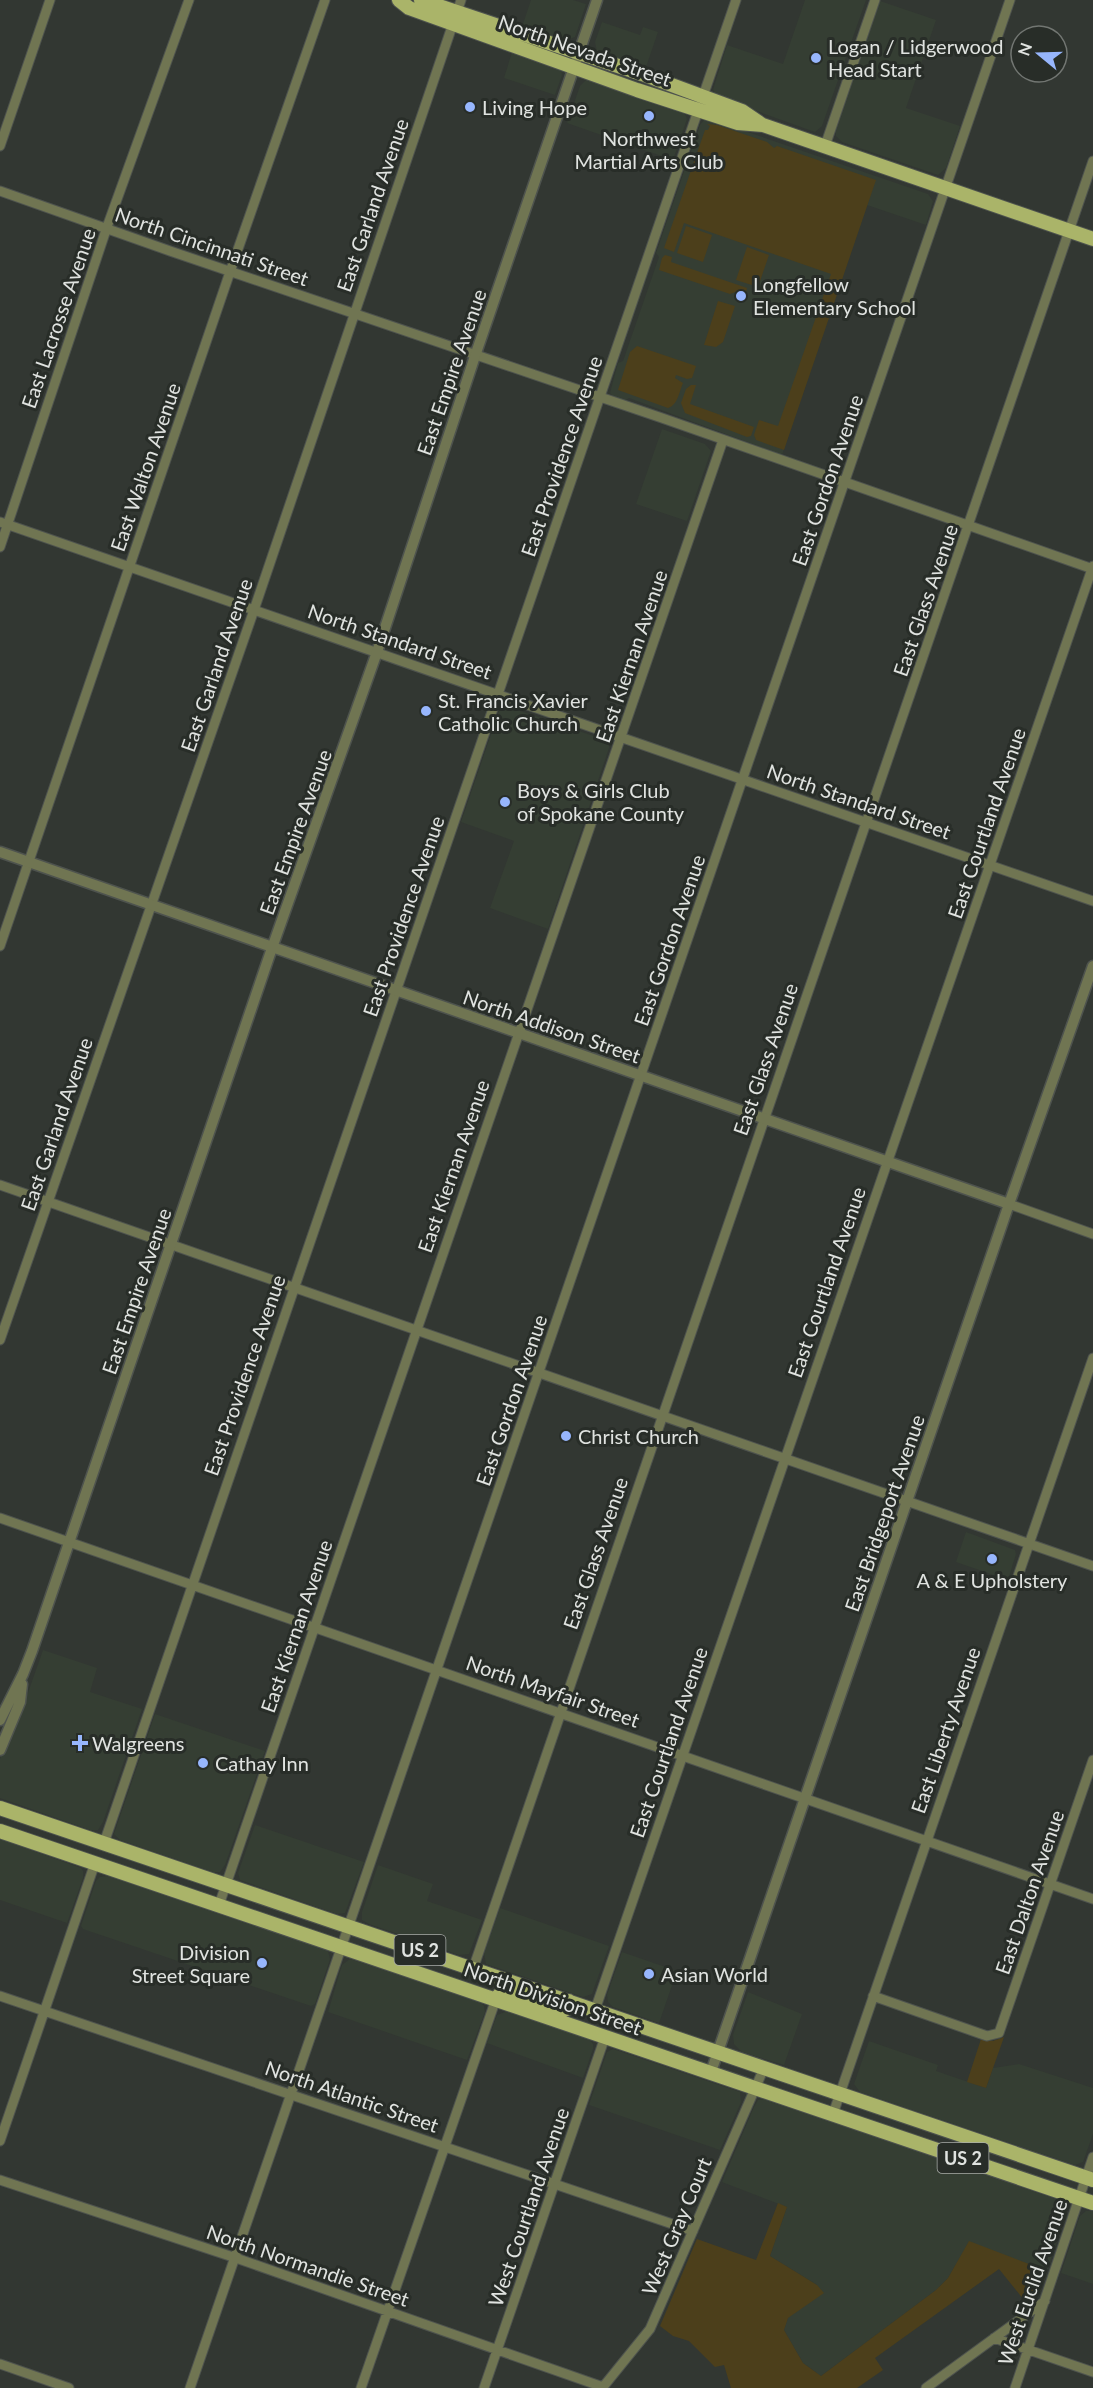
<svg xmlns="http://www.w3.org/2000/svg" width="1093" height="2388" font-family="Lato,sans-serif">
<rect width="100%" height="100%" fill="#323732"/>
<path fill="#353e33" d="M 531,0 L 573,0 L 586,4 L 575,37 L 564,41 L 522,27 Z
M 805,0 L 866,0 L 822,126 L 815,132 L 718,97 L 713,90 L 727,45 L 783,64 Z
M 880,1 L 936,20 L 906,108 L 960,126 L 946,168 L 938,175 L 842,142 L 836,136 L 836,131 Z
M 602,22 L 640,35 L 643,27 L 658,32 L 645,70 L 597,52 L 595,42 Z
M 512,52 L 561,70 L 562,75 L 555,95 L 504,78 Z
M 587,79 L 684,112 L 687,119 L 673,160 L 567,123 L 580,86 Z
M 710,119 L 928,194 L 933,201 L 926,225 L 867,205 L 782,455 L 629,398 L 624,401 L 613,397 L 610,393 L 618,363 L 623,361 L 659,257 L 656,253 L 700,125 L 704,120 Z
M 662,429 L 705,444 L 711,451 L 687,521 L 636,504 Z
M 506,706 L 605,740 L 609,743 L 609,748 L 548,929 L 490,908 L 514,841 L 461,822 L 499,711 Z
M 966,1532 L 1015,1550 L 1016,1554 L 1008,1580 L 956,1562 Z
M 43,1650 L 97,1668 L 90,1692 L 142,1709 L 103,1822 L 98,1830 L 90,1830 L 0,1798 L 0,1759 L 18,1721 Z
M 155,1714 L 265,1751 L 225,1865 L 220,1872 L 213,1872 L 120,1840 L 114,1834 Z
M 255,1825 L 364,1862 L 345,1913 L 337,1914 L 240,1880 L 238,1873 Z
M 0,1839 L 81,1868 L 83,1871 L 83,1878 L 67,1923 L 0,1900 Z
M 378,1865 L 433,1884 L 427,1901 L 482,1920 L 469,1954 L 459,1955 L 369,1924 L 362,1920 L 362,1912 Z
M 108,1876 L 328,1951 L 330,1959 L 315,2004 L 311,2006 L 83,1929 L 81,1926 L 96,1881 L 100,1877 Z
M 500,1908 L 609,1946 L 592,1994 L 583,1997 L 486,1964 L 484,1953 Z
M 622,1952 L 677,1971 L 659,2023 L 613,2007 L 608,2002 L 607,1995 Z
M 350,1959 L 480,2002 L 484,2006 L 485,2012 L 467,2060 L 328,2012 L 342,1965 Z
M 748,1992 L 802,2014 L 784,2065 L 742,2052 L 734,2044 L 733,2035 Z
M 508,2011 L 588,2038 L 593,2044 L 593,2049 L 583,2078 L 487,2043 L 497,2015 Z
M 869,2041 L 938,2065 L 936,2071 L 986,2088 L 993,2068 L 1019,2064 L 1093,2088 L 1093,2134 L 1083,2162 L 1075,2165 L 860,2092 L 854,2084 Z
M 613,2049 L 740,2092 L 741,2102 L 720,2150 L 589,2105 L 607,2052 Z
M 763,2099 L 1062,2201 L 1067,2210 L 1047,2271 L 969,2242 L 948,2278 L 936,2290 L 821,2376 L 803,2363 L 784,2330 L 788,2318 L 817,2285 L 770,2256 L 787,2207 L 722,2182 L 754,2107 L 758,2100 Z
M 1086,2211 L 1093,2211 L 1093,2284 L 1061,2273 L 1080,2216 Z"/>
<path fill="#4c3f1b" d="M 707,124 L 717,125 L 767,142 L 774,148 L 777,146 L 876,180 L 784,450 L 756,440 L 754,435 L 759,420 L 778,426 L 831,274 L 684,223 L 674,252 L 664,248 L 705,130 L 708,130 L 710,126 Z
M 686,226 L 712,235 L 703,262 L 677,253 Z
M 747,247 L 769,255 L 758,287 L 736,280 Z
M 665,255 L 672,257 L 671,262 L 747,288 L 746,292 L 741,290 L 730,294 L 659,270 L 662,258 Z
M 718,301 L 735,306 L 723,342 L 716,347 L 704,345 Z
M 637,346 L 696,366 L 692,378 L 687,379 L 676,375 L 675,378 L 683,383 C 679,392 678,405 668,408 L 618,390 L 630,352 Z
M 691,385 L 696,385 L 690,404 L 754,427 L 751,436 L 747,437 L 685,413 L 681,403 L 686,389 Z
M 1004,2037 L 986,2088 L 967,2082 L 981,2039 L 993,2041 Z
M 778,2203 L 787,2207 L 770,2256 L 817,2285 L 824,2293 L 788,2318 L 784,2330 L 803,2363 L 821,2376 L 936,2290 L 948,2278 L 969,2241 L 1047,2271 L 1038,2295 L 1028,2305 L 999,2269 L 875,2358 L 883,2370 L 857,2388 L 731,2388 L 724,2365 L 715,2367 L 689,2341 L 673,2336 L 660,2326 L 697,2239 L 756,2260 Z"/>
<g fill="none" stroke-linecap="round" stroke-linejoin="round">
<g stroke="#4e534e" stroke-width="11">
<path id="minor" d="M 0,146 L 50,0
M 825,146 L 875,0
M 0,191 L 170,251 L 662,418 L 1093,569
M 0,522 L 1093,901
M 0,547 L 107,227 L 189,0
M 0,946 L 230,272 L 325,0
M 0,1185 L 1093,1566
M 1009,1204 L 1093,1234
M 0,1340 L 254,610 L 461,0
M 0,1518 L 1093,1899
M 104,1843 L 736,0
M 219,1905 L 723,440
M 473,1969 L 1093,161
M 0,1996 L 693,2231
M 873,1996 L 987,2036 L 999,2033 L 1093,1760
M 595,2010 L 1093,566
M 833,2114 L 1093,1358
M 0,2141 L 95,1863
M 0,2180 L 236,2258 L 603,2387 L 650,2329 L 764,2068
M 994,2338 L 1093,2372
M 0,2364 L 69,2388
M 190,2388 L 1010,0
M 361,2388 L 496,1999
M 484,2388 L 605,2037
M 926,2388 L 1045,2301
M 1015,2388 L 1093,2157"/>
</g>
<g stroke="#4e534e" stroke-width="13">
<path id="tertiary" d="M 0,852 L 1009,1204
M 0,1720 L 23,1674 L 32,1651 L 272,948 L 377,652 L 475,356 L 597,0
M 0,1750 L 20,1702 L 22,1684
M 711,2072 L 1009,1204 L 1093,966"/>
</g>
<g stroke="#4e534e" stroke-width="16">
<path id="primary" d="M 399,0 L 409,8 L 637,90 L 738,123 L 763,125 L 1093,239
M 421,0 L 642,74 L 742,111 L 761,124
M 0,1808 L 1093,2180
M 0,1831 L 1093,2203
M 496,1999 L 500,1994 L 509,1992 L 563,2010 L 566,2009 L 569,2001"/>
</g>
<use href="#minor" stroke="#707552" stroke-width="9"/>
<use href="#tertiary" stroke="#707552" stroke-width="10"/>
<use href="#primary" stroke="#aab469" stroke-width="14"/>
</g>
<g fill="#97b6fd" stroke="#282d28" stroke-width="2">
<circle cx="816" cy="58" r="6"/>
<circle cx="470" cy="107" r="6"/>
<circle cx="649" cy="116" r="6"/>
<circle cx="741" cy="296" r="6"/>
<circle cx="426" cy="711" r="6"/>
<circle cx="505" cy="802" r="6"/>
<circle cx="566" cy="1436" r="6"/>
<circle cx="992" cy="1559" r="6"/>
<path d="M77 1734h6v6h6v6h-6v6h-6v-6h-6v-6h6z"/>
<circle cx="203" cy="1763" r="6"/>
<circle cx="262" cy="1963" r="6"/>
<circle cx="649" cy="1974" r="6"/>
</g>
<g text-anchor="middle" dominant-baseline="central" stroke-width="6" stroke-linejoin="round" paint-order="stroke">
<g fill="#282d28" stroke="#a9aca9" stroke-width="1.5">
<rect x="394.5" y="1935" width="51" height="30" rx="4.5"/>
<rect x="937.5" y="2143" width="51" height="30" rx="4.5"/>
</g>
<g font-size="18" font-weight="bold" fill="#e0e3e0">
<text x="420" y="1950">US 2</text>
<text x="963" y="2158">US 2</text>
</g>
<g font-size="20" fill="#e0e3e0" stroke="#282d28" text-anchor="start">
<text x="828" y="46">Logan / Lidgerwood<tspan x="828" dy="23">Head Start</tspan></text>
<text x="482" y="107">Living Hope</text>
<text x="649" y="138" text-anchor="middle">Northwest<tspan x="649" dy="23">Martial Arts Club</tspan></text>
<text x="753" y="284">Longfellow<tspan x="753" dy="23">Elementary School</tspan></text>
<text x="438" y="700">St. Francis Xavier<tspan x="438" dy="23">Catholic Church</tspan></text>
<text x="517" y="790">Boys &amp; Girls Club<tspan x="517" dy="23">of Spokane County</tspan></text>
<text x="578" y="1436">Christ Church</text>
<text x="992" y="1580" text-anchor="middle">A &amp; E Upholstery</text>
<text x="92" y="1743">Walgreens</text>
<text x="215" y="1763">Cathay Inn</text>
<text x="250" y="1952" text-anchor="end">Division<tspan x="250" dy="23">Street Square</tspan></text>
<text x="661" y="1974">Asian World</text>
</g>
<g font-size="20" fill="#e0e3e0" stroke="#282d28">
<text transform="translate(585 50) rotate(19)">North Nevada Street</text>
<text transform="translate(372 205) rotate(-71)">East Garland Avenue</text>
<text transform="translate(212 246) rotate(19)">North Cincinnati Street</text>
<text transform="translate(58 318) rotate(-71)">East Lacrosse Avenue</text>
<text transform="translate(451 372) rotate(-71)">East Empire Avenue</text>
<text transform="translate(561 456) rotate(-71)">East Providence Avenue</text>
<text transform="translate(145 467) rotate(-71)">East Walton Avenue</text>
<text transform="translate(827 480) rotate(-71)">East Gordon Avenue</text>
<text transform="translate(925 600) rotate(-71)">East Glass Avenue</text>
<text transform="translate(400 641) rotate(19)">North Standard Street</text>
<text transform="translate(631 656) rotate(-71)">East Kiernan Avenue</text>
<text transform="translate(216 665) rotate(-71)">East Garland Avenue</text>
<text transform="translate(859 801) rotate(19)">North Standard Street</text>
<text transform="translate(986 823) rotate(-71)">East Courtland Avenue</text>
<text transform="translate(295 832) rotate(-70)">East Empire Avenue</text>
<text transform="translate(403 916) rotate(-71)">East Providence Avenue</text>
<text transform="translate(669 940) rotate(-71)">East Gordon Avenue</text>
<text transform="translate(552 1026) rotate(19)">North Addison Street</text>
<text transform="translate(765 1059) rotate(-71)">East Glass Avenue</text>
<text transform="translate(56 1124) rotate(-71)">East Garland Avenue</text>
<text transform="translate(453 1166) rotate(-71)">East Kiernan Avenue</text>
<text transform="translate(826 1282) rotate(-71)">East Courtland Avenue</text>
<text transform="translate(136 1291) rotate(-71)">East Empire Avenue</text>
<text transform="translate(244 1375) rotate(-71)">East Providence Avenue</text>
<text transform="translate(511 1400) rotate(-71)">East Gordon Avenue</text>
<text transform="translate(884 1513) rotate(-71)">East Bridgeport Avenue</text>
<text transform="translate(595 1553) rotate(-71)">East Glass Avenue</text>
<text transform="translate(296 1626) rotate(-71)">East Kiernan Avenue</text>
<text transform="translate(553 1691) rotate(19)">North Mayfair Street</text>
<text transform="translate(945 1730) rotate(-71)">East Liberty Avenue</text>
<text transform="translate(668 1742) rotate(-71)">East Courtland Avenue</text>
<text transform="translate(1029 1892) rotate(-71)">East Dalton Avenue</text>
<text transform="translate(553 1998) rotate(19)">North Division Street</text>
<text transform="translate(352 2096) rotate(19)">North Atlantic Street</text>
<text transform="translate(528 2207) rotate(-71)">West Courtland Avenue</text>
<text transform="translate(676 2226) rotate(-67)">West Gray Court</text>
<text transform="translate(308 2265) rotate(19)">North Normandie Street</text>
<text transform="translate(1032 2282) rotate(-71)">West Euclid Avenue</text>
</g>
</g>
<g transform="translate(1039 54) rotate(289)"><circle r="28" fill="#282d28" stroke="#727672" stroke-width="1.5"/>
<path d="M0-4.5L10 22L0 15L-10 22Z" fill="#97b6fd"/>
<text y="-9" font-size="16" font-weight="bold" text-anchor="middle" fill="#e0e3e0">N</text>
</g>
</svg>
